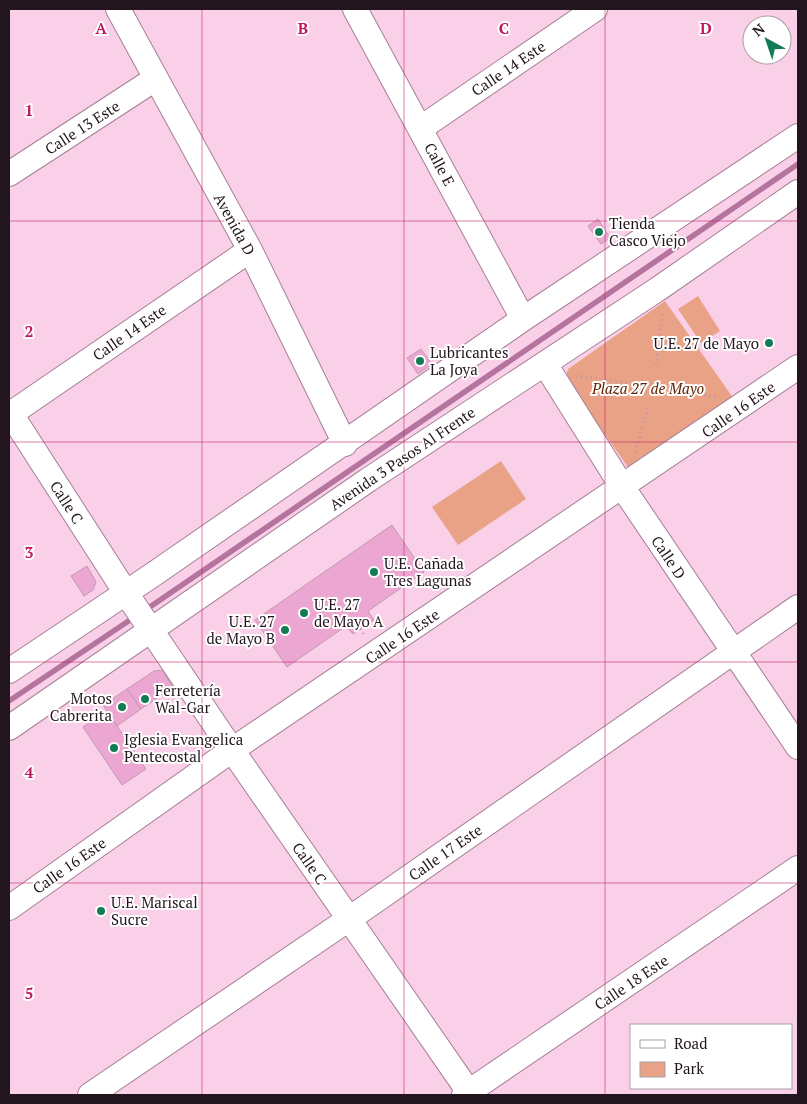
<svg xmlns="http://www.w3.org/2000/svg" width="807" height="1104" font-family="'PT Serif',serif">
<rect width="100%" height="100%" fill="#fad0e9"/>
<path fill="#eaa287" d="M 698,296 L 720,331 L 701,343 L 678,309 Z
M 665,301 L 736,402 L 630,470 L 565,378 L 568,369 Z
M 501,461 L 526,499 L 458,545 L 432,507 Z"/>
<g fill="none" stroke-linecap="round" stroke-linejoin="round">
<path stroke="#b5749d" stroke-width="5.5" d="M 144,611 L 798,164
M 9,701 L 136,616"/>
</g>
<path fill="#eba6d1" stroke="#c29ab2" d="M 598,219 L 610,238 L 601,244 L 588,226 Z
M 421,349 L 432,364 L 418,374 L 407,358 Z
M 392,525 L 424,572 L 368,611 L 374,620 L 360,629 L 353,634 L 346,626 L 287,667 L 255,620 Z
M 87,566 L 96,582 L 93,590 L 84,596 L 71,576 Z
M 162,670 L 173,687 L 141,709 L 127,689 L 154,671 Z
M 127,689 L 141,709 L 117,726 L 103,705 Z
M 107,711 L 146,769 L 122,785 L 83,727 Z"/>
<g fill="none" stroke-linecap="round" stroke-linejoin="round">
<g stroke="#a57f96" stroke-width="26">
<path id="minor" d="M 118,9 L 250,250 L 345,444
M 355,9 L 523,319
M 421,128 L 595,9
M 9,174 L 155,79
M 545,364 L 623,488 L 798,747
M 9,411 L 126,593 L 232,750 L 471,1095
M 9,415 L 250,250
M 9,671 L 151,576 L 523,319 L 798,136
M 9,728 L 368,480 L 658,289 L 798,192
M 9,908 L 232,750 L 798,367
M 90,1095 L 349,919 L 798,607
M 464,1095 L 798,868"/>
</g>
<path stroke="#b695a9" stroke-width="3" stroke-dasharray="1 4" stroke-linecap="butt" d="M 656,365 L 663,311
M 576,376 L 628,383
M 670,388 L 716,397
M 635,452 L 648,407
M 360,629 L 365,636"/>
<use href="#minor" stroke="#fff" stroke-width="24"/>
</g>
<path fill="none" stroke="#c2185b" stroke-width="1" stroke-opacity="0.55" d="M 202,9 L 202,1095M 404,9 L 404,1095M 605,9 L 605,1095M 9,221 L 798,221M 9,442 L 798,442M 9,662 L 798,662M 9,883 L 798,883"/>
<g fill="#127a54" stroke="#fff" stroke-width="2">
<circle cx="599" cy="232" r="5"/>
<circle cx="769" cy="343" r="5"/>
<circle cx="420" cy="361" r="5"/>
<circle cx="374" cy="572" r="5"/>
<circle cx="304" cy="613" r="5"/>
<circle cx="285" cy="630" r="5"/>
<circle cx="145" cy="699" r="5"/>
<circle cx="122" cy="707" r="5"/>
<circle cx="114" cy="748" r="5"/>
<circle cx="101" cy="911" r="5"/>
</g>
<g text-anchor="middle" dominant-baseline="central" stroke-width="4" stroke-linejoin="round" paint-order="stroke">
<g font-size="15" fill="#23151e" stroke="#fff">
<text transform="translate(508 68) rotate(-34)">Calle 14 Este</text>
<text transform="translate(82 127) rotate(-33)">Calle 13 Este</text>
<text transform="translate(440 164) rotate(62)">Calle E</text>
<text transform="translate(235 224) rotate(61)">Avenida D</text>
<text transform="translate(129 332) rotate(-35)">Calle 14 Este</text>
<text transform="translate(738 409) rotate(-35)">Calle 16 Este</text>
<text transform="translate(402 458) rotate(-34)">Avenida 3 Pasos Al Frente</text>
<text transform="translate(67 502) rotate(57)">Calle C</text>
<text transform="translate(669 557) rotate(56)">Calle D</text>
<text transform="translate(402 636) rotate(-34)">Calle 16 Este</text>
<text transform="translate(445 852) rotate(-35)">Calle 17 Este</text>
<text transform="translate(310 863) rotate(55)">Calle C</text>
<text transform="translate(69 865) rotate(-35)">Calle 16 Este</text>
<text transform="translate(631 982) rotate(-34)">Calle 18 Este</text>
</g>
<g font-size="15" fill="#23151e" stroke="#fff" text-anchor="start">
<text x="609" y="223">Tienda<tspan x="609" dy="17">Casco Viejo</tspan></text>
<text x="759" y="343" text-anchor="end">U.E. 27 de Mayo</text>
<text x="430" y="352">Lubricantes<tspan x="430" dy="17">La Joya</tspan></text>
<text x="384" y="563">U.E. Cañada<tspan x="384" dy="17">Tres Lagunas</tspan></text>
<text x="314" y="604">U.E. 27<tspan x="314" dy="17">de Mayo A</tspan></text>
<text x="275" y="621" text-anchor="end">U.E. 27<tspan x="275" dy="17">de Mayo B</tspan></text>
<text x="155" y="690">Ferretería<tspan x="155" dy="17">Wal-Gar</tspan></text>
<text x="112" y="698" text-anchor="end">Motos<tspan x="112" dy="17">Cabrerita</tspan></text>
<text x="124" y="739">Iglesia Evangelica<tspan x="124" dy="17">Pentecostal</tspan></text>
<text x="111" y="902">U.E. Mariscal<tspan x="111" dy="17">Sucre</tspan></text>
</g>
<g font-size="15" font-style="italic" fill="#642303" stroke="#fff">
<text x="648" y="388">Plaza 27 de Mayo</text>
</g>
</g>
<g font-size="16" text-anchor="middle" font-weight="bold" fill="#c2185b" stroke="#fff" stroke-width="4" stroke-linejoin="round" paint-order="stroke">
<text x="101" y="34">A</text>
<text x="303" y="34">B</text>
<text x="504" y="34">C</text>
<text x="706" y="34">D</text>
<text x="29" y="116">1</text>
<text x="29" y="337">2</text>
<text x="29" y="558">3</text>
<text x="29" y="778">4</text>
<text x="29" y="999">5</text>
</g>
<rect width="807" height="1104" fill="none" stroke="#23151e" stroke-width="20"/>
<rect x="630" y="1024" width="162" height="65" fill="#ffffff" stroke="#a7a1a5"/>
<rect x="640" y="1040" width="25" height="8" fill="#ffffff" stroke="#a7a1a5"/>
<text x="674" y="1049" font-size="15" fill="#23151e">Road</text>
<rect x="640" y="1062" width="25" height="15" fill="#eaa287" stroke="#a7a1a5"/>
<text x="674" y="1074" font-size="15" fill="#23151e">Park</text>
<g transform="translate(767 40) rotate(320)"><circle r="24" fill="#ffffff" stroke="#a7a1a5"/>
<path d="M0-4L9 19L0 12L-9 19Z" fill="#127a54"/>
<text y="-8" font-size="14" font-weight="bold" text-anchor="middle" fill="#23151e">N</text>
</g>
</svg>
